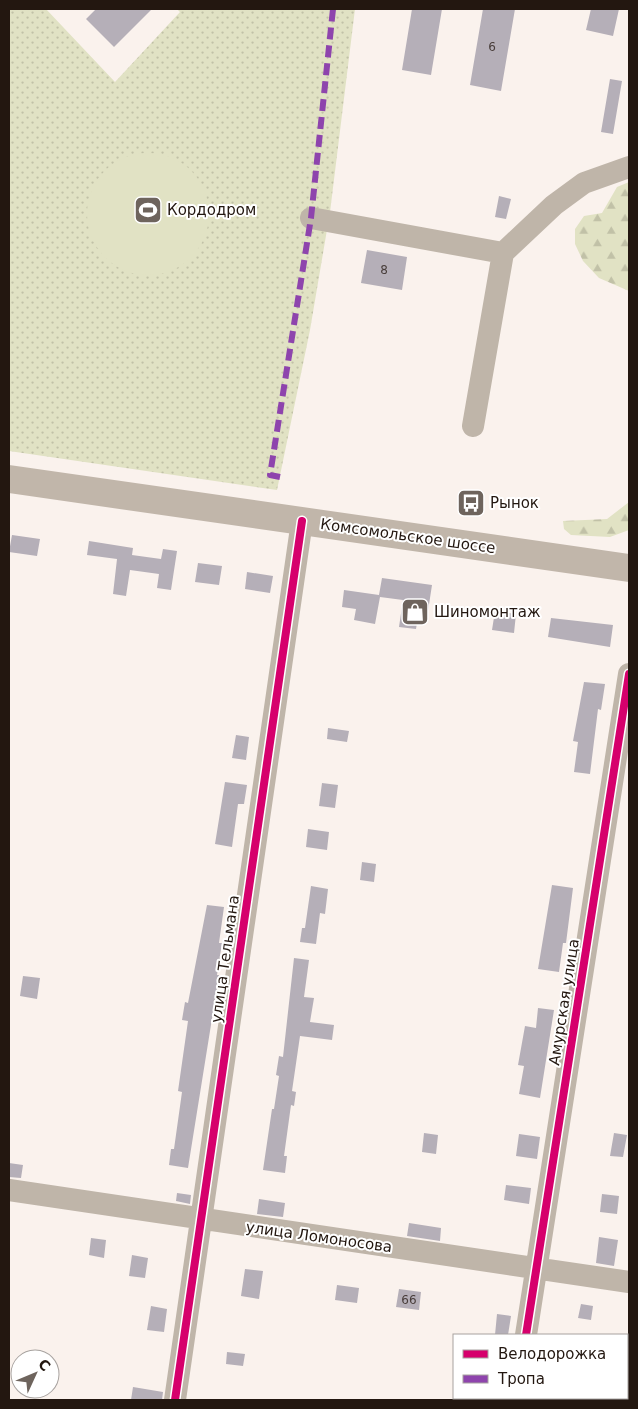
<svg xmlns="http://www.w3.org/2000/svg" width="638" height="1409" font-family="'DejaVu Sans',sans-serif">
<defs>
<pattern id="forest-firs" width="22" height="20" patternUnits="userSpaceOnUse" patternTransform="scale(1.25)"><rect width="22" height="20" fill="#e1e2c4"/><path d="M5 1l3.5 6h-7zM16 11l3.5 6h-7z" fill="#c1c1a7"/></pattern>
<pattern id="park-dots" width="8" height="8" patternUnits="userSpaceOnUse" patternTransform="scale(1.25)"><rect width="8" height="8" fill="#e1e2c4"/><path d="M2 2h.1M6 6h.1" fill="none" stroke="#c1c1a7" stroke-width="1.8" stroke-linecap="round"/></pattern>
</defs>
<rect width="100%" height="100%" fill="#faf2ed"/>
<path fill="url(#forest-firs)" d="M 629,182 L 629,291 L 599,278 L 583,261 L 575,244 L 575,229 L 584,216 L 602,213 L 617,187 Z
M 629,502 L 629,530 L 610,537 L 571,535 L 564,529 L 563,521 L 607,519 Z"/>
<path fill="url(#park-dots)" d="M 9,9 L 46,9 L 115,82 L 180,12 L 177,9 L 355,9 L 330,212 L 310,330 L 277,490 L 9,451 Z"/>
<path fill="#e1e2c4" d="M87 214a61 61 0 1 1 122 0a61 61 0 1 1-122 0Z"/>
<path fill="#b5afb8" d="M 96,9 L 152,9 L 114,47 L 86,19 Z
M 412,9 L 442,9 L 431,75 L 402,70 Z
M 483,9 L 515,9 L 501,91 L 470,85 Z
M 591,9 L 619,9 L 613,36 L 586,30 Z
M 610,79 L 622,81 L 613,134 L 601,132 Z
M 499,196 L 511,199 L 506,219 L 495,217 Z
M 367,250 L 407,257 L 402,290 L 361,283 Z
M 12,535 L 40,539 L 37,556 L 9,552 Z
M 89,541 L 133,548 L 132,555 L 161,559 L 163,549 L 177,551 L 171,590 L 157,588 L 159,574 L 130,570 L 126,596 L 113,594 L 117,559 L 87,555 Z
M 198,563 L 222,566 L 219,585 L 195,582 Z
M 247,572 L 273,576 L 270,593 L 245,589 Z
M 382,578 L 432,585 L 426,624 L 417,623 L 416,629 L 399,627 L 403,600 L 380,597 L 375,624 L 354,620 L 356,609 L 342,607 L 344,590 L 379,595 Z
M 495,611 L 516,614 L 514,633 L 492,630 Z
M 551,618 L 613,625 L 610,647 L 548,637 Z
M 584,682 L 605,684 L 601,710 L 598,709 L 590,774 L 574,772 L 578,742 L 573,741 Z
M 328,728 L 349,731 L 347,742 L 327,739 Z
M 236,735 L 249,737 L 246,760 L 232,758 Z
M 225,782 L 247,785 L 244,804 L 238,804 L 232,847 L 215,844 Z
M 322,783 L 338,785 L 335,808 L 319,806 Z
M 308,829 L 329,832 L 327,850 L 306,847 Z
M 362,862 L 376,864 L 374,882 L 360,880 Z
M 552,885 L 573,888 L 566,943 L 563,943 L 559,972 L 538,969 Z
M 311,886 L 328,889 L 325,914 L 320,913 L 316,944 L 300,942 L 302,928 L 305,928 Z
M 207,905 L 224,907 L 219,943 L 222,943 L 217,975 L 219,975 L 188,1168 L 169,1165 L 171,1149 L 174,1149 L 182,1092 L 178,1091 L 188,1021 L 182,1020 L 185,1002 L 188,1003 Z
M 294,958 L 309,960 L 304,997 L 314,998 L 310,1022 L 334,1025 L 332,1040 L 300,1036 L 292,1091 L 296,1092 L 294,1106 L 291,1105 L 284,1156 L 287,1156 L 285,1173 L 263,1170 L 272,1109 L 274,1109 L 279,1076 L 276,1075 L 279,1056 L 283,1057 Z
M 23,976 L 40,978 L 37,999 L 20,996 Z
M 538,1008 L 554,1010 L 540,1098 L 519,1094 L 524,1066 L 518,1065 L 525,1026 L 536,1028 Z
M 424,1133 L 438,1135 L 436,1154 L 422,1152 Z
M 614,1133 L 627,1135 L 623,1157 L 610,1156 Z
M 519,1134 L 540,1137 L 537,1159 L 516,1156 Z
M 9,1163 L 23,1165 L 21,1178 L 9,1177 Z
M 506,1185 L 531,1188 L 529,1204 L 504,1200 Z
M 177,1193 L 191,1195 L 190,1204 L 176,1201 Z
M 602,1194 L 619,1196 L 617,1214 L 600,1212 Z
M 259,1199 L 285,1203 L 283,1217 L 257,1214 Z
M 409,1223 L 441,1228 L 440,1241 L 407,1236 Z
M 599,1237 L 618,1240 L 614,1266 L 596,1263 Z
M 91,1238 L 106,1240 L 104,1258 L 89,1255 Z
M 132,1255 L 148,1258 L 145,1278 L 129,1276 Z
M 245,1269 L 263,1271 L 259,1299 L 241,1296 Z
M 337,1285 L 359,1288 L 357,1303 L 335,1300 Z
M 399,1289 L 421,1292 L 419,1310 L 396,1307 Z
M 581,1304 L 593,1306 L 591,1320 L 578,1318 Z
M 151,1306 L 167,1309 L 164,1332 L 147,1330 Z
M 497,1314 L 511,1316 L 508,1335 L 495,1335 Z
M 227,1352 L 245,1354 L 243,1366 L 226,1364 Z
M 133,1387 L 163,1392 L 162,1400 L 131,1400 Z"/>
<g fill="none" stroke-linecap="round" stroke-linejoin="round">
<path stroke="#bfb5a9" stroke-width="22" d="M 311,218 L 503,253
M 473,426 L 503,253 L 554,205 L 584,183 L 629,167
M 9,1190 L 629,1282
M 526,1335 L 629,674
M 175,1400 L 302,521
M 517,1400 L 517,1398"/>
<path stroke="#c1b6aa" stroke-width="28" d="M 9,479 L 629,568"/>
<path stroke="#8e44ad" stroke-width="6" stroke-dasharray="12 6" stroke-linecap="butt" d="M 280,477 L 270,475 L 311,218 L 333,9"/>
<g stroke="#fff" stroke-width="11">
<path id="cycleway" d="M 526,1335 L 629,674
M 175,1400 L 302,521"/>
</g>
<use href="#cycleway" stroke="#d6006c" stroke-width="8"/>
</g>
<defs>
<g id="stadium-square" transform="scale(1.4375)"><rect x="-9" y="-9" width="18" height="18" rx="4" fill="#6e645d" stroke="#fff"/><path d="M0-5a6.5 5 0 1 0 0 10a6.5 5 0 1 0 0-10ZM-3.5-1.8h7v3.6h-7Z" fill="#fff"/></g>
<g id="bus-square" transform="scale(1.4375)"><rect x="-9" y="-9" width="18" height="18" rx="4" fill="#6e645d" stroke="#fff"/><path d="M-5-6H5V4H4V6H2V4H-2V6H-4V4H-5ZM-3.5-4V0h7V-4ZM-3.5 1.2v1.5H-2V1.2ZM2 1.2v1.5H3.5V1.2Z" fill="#fff"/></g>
<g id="shop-square" transform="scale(1.4375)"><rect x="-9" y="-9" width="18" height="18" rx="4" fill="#6e645d" stroke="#fff"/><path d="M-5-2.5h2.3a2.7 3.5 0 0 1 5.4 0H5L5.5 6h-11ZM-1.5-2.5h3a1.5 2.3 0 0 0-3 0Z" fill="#fff"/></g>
</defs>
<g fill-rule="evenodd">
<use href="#stadium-square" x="148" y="210"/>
<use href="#bus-square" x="471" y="503"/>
<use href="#shop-square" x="415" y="612"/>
</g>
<g text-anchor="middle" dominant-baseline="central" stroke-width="4" stroke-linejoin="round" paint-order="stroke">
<g font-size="12" fill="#483d3a">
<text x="492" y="47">6</text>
<text x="384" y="270">8</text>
<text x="409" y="1300">66</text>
</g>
<g font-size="15" fill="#231710" stroke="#fff" text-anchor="start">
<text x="167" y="210">Кордодром</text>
<text x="490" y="503">Рынок</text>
<text x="434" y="612">Шиномонтаж</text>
</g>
<g font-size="15" fill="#231710" stroke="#fff">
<text transform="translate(408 536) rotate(8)">Комсомольское шоссе</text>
<text transform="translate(225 959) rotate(-82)">улица Тельмана</text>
<text transform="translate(564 1002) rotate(-81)">Амурская улица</text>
<text transform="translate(319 1237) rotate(8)">улица Ломоносова</text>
</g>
</g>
<rect width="638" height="1409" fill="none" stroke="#231710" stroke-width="20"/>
<rect x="453" y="1334" width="175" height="65" fill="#ffffff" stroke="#a7a29f"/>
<rect x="463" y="1350" width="25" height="8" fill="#d6006c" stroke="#a7a29f"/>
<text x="498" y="1359" font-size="15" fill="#231710">Велодорожка</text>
<rect x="463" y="1375" width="25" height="8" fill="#8e44ad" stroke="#a7a29f"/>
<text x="498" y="1384" font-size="15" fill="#231710">Тропа</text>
<g transform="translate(35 1374) rotate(46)"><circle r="24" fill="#ffffff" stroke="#a7a29f"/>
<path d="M0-4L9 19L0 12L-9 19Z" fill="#6e645d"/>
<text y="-8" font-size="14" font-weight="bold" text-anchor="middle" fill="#231710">С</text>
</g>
</svg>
